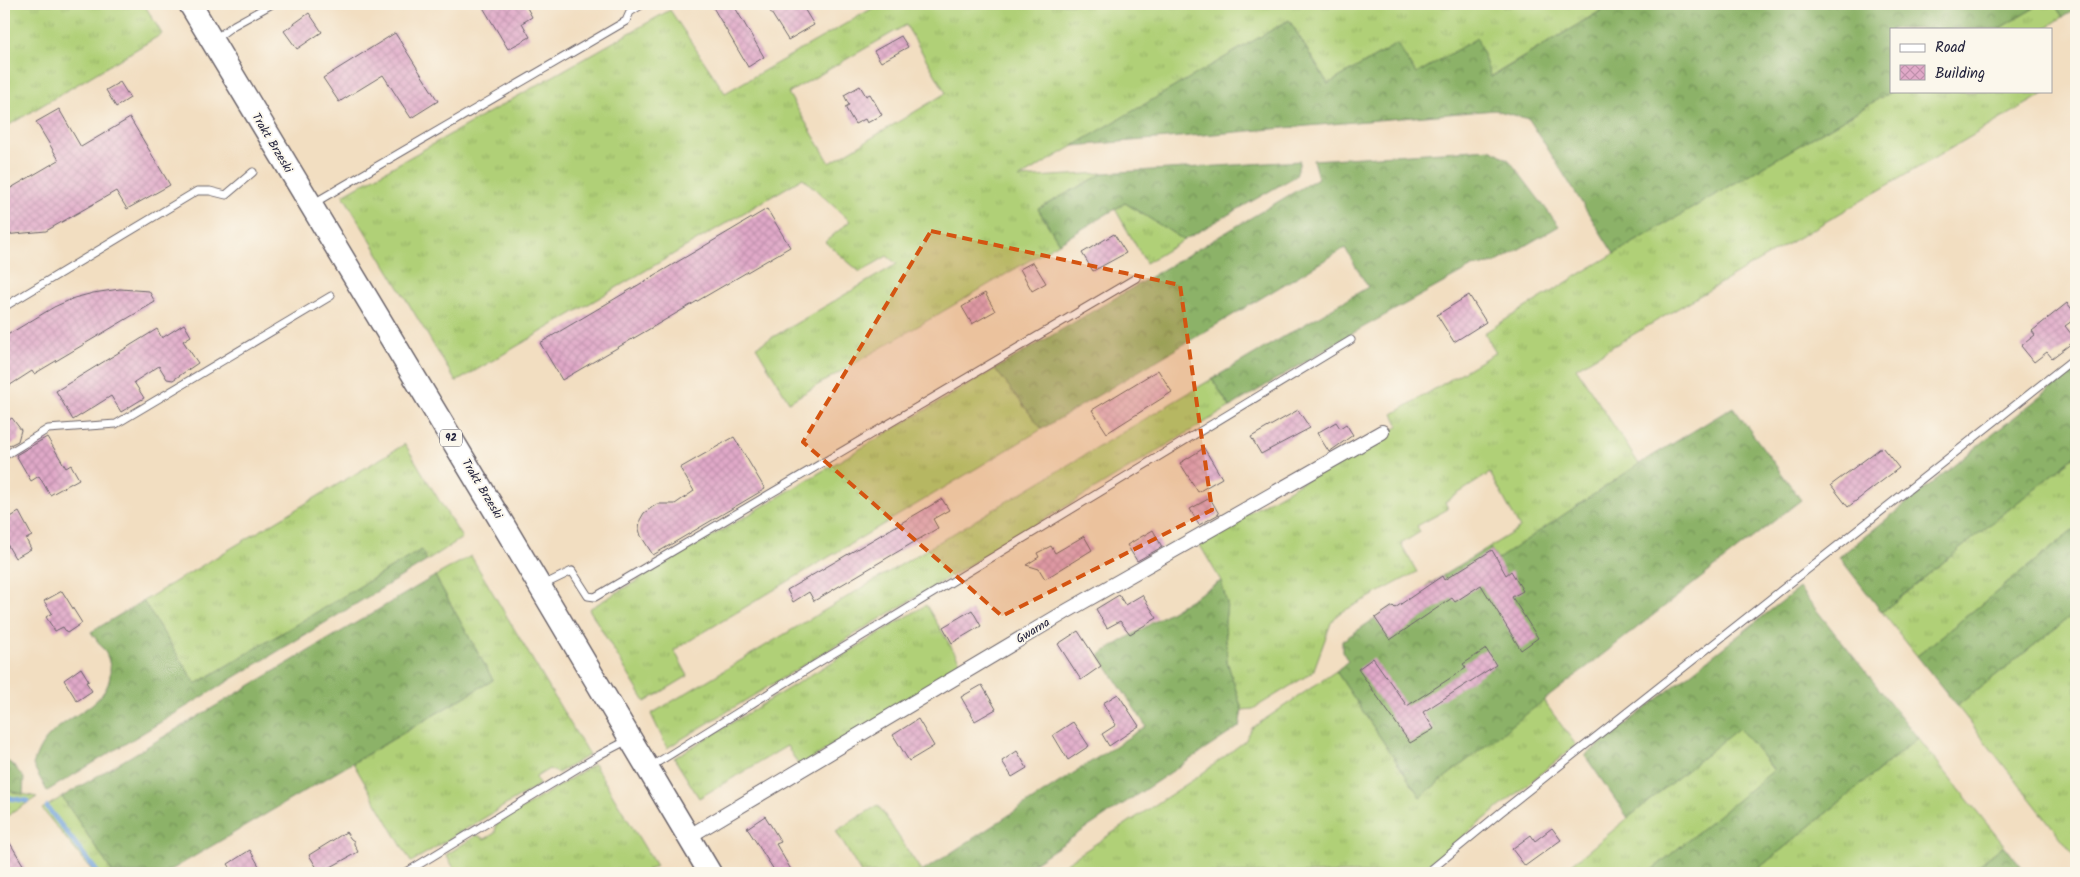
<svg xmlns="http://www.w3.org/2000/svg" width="2080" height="877" font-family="Kalam,sans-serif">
<defs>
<pattern id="grass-tufts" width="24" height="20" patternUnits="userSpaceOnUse" patternTransform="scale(1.25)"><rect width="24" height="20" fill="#b0d077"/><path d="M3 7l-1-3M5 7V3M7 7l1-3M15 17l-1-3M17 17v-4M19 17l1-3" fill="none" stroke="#97b268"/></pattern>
<pattern id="forest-crowns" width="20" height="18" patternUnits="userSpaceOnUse" patternTransform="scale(1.25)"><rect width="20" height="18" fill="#8cb268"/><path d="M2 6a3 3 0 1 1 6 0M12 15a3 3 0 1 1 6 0" fill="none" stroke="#729057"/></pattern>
<pattern id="building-cross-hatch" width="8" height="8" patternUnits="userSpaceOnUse" patternTransform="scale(1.25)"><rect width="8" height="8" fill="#e0a9c8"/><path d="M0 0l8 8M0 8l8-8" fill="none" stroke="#c091ad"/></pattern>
</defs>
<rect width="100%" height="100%" fill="#fbf7ec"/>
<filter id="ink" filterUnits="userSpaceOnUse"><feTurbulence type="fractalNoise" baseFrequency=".02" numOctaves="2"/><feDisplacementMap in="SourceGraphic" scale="10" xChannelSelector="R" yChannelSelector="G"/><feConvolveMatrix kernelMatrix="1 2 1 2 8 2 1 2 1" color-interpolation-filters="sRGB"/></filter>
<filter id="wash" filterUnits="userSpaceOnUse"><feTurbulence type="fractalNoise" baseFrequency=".0096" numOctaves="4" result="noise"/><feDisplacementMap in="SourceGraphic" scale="20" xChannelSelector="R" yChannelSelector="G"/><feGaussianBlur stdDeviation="1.12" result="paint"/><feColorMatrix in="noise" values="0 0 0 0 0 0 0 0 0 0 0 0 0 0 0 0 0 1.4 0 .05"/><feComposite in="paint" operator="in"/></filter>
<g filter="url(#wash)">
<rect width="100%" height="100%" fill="#f2dec1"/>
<path fill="url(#grass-tufts)" stroke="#697959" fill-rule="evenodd" d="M 4,4 L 144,4 L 162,34 L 4,128 Z
M 880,4 L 1612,4 L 1490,77 L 1476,39 L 1416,74 L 1397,44 L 1328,84 L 1289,20 L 1019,178 L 1104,173 L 1038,209 L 1059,243 L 789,402 L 756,347 L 897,264 L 887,256 L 860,272 L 825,242 L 850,221 L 803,178 L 456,382 L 343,195 L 670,10 L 725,93 ZM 906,25 L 946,93 L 830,163 L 788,93 Z
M 2041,4 L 2054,4 L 2063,17 L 2044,29 L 1998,29 Z
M 1892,91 L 2047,92 L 1576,368 L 1639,464 L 1497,560 L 1489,547 L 1520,528 L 1490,473 L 1445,502 L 1448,509 L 1417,526 L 1420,532 L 1401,544 L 1417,572 L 1338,614 L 1331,623 L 1313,672 L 1253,709 L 1242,710 L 1227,661 L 1225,622 L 1227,604 L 1221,581 L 1198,542 L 1399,426 L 1393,414 L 1496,352 L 1484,333 L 1585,271 Z
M 1125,203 L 1184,240 L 1146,263 L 1115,209 Z
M 995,369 L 1042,429 L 674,650 L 688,676 L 645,702 L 589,609 Z
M 1212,379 L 1230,407 L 667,748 L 651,714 Z
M 405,444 L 462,538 L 427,561 L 421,550 L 196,684 L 143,601 Z
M 2076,455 L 2076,528 L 1917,656 L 1882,612 Z
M 471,556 L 589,755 L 558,773 L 549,769 L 536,777 L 539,785 L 411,862 L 353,763 L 493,680 L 435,576 Z
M 926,605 L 964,668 L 799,766 L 787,746 L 699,798 L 674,758 Z
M 2076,612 L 2076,857 L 1957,706 Z
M 1336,671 L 1420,797 L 1543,700 L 1576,745 L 1418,873 L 1051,873 L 1196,778 L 1245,741 L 1252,728 Z
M 1739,727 L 1774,771 L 1648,873 L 1561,873 Z
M 1918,738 L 2004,845 L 1969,873 L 1753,873 Z
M 594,764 L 656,866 L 644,873 L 457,873 L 446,855 L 477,835 L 485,839 L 495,833 L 496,825 Z
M 4,790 L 37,797 L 4,818 Z
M 62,797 L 113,873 L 94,873 L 42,809 Z
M 878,805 L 922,872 L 920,873 L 861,873 L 836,831 Z"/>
<path fill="url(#forest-crowns)" stroke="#576a52" d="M 1612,4 L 2041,4 L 1998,29 L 1891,29 L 1892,91 L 1614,254 L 1529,119 L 1495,110 L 1073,146 L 1289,20 L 1328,84 L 1397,44 L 1416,74 L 1477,38 L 1491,77 Z
M 2054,4 L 2076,4 L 2076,9 L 2063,17 Z
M 1491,149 L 1509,160 L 1559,226 L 1495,263 L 1472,267 L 1353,333 L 1230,407 L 1212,379 L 1368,287 L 1345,248 L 1042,429 L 995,369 L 1318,178 L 1313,160 Z
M 1300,161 L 1296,176 L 1184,240 L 1125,203 L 1059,243 L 1038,209 L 1104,173 Z
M 2076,368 L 2076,455 L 1882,612 L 1839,557 Z
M 1733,407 L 1801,500 L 1420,797 L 1336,671 L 1348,661 L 1342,651 L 1342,641 L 1393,606 L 1395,608 L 1427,588 L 1426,586 L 1489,547 L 1498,559 L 1639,464 Z
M 2076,528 L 2076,612 L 1957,706 L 1917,656 Z
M 421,550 L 427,561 L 47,791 L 33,765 C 37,753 41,744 50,735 C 73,711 121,701 108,658 C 105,649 96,640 91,632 L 143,601 L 196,684 Z
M 435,576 L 493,680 L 166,873 L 113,873 L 62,797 Z
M 1221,581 L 1227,604 L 1225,622 L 1227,661 L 1242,710 L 1239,727 L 1019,873 L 920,873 L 1146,726 L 1099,655 Z
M 1799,588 L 1918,738 L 1753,873 L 1648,873 L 1774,770 L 1739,728 L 1628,818 L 1585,756 Z
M 4,758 L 14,766 L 24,778 L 23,794 L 4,790 Z
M 2004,845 L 2026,873 L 1969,873 Z"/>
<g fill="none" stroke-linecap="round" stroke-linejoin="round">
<path stroke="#71a2db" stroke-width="5" d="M 4,797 L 27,801
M 47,807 L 98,873"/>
</g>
<g id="blocks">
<path fill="url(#building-cross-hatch)" d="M 481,4 L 525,4 L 532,17 L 522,23 L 530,37 L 508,49 Z
M 711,4 L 733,4 L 764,57 L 748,67 Z
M 781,4 L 797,4 L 801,9 L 803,7 L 814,25 L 788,40 L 770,11 Z
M 309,13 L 322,32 L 297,49 L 284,31 Z
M 395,33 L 438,101 L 411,118 L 383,75 L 339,102 L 323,78 Z
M 901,36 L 908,47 L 881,62 L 874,51 Z
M 120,82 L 130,98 L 116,107 L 106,90 Z
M 860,86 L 866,96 L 870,94 L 882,115 L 867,123 L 865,119 L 855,124 L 845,107 L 849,105 L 844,95 Z
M 59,109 L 81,147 L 130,118 L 170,185 L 127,209 L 116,191 L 46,231 L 4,235 L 4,192 L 59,160 L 36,122 Z
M 767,209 L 790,247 L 562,380 L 540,343 Z
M 1114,234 L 1126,253 L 1093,271 L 1082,253 Z
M 1033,262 L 1046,283 L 1032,291 L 1020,269 Z
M 120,289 L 149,291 L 155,302 L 34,374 L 32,371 L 4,389 L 4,337 L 54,307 L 74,298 L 93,293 Z
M 985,293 L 995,311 L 972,324 L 962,307 Z
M 1469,295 L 1486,322 L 1454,342 L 1437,315 Z
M 2067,303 L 2076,314 L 2076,318 L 2065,326 L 2076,340 L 2052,358 L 2047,352 L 2034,362 L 2021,346 L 2035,335 L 2032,331 Z
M 184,324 L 191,336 L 183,341 L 198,363 L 173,380 L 167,379 L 159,366 L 134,382 L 144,398 L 121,412 L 111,396 L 73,420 L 56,391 L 157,329 L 162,338 Z
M 1158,370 L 1172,392 L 1107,433 L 1092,410 Z
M 1298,410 L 1310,428 L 1261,454 L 1251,437 Z
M 12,418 L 21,430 L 18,441 L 4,448 L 4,423 Z
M 1336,422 L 1340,428 L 1346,424 L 1353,435 L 1329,452 L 1317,433 Z
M 47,437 L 66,468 L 71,465 L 79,479 L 50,495 L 39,476 L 31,481 L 16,455 Z
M 734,437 L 765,489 L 653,555 L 641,536 L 639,529 L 640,520 L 644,513 L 657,504 L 675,504 L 694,491 L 680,468 Z
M 1882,447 L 1899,468 L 1848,507 L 1831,485 Z
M 1204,448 L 1222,478 L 1198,492 L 1180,463 Z
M 1210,498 L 1219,514 L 1199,525 L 1190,509 Z
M 942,499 L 949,510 L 933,519 L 938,528 L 814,601 L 809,592 L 793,602 L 787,590 Z
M 19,512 L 32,536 L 26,539 L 31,549 L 15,558 L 4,539 L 4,521 Z
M 1153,530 L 1162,547 L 1137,561 L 1127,545 Z
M 1084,536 L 1092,550 L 1045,579 L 1039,569 L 1026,565 L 1039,557 L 1037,553 L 1051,546 L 1055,553 Z
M 1492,550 L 1506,575 L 1511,571 L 1523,591 L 1512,597 L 1538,638 L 1521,650 L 1481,585 L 1455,602 L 1452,598 L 1390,640 L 1375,618 L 1393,606 L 1395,608 L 1442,576 L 1444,580 Z
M 62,591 L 82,623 L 67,633 L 63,627 L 55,631 L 46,617 L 52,613 L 44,601 Z
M 1119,595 L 1125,605 L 1142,595 L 1157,618 L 1130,634 L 1120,621 L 1107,628 L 1096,609 Z
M 972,610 L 981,626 L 952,643 L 943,627 Z
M 1078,631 L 1101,666 L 1081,680 L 1058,644 Z
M 1486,649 L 1496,665 L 1423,712 L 1434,729 L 1410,743 L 1358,669 L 1373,658 L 1407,706 L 1466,668 L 1463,664 Z
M 81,668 L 89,681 L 86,682 L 92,691 L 77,701 L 64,680 Z
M 982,685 L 996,709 L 975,721 L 961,697 Z
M 1118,694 L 1139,726 L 1109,746 L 1102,734 L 1116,725 L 1103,703 Z
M 918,719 L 934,746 L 909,761 L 893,735 Z
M 1073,722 L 1089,746 L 1068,760 L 1053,735 Z
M 1017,751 L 1027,768 L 1012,777 L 1002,761 Z
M 765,816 L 781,842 L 776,844 L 793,873 L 776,873 L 747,828 Z
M 1552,828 L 1561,840 L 1525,866 L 1512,849 L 1531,835 L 1535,841 Z
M 346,832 L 351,839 L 354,841 L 354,844 L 358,852 L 320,873 L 309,855 Z
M 4,833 L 28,873 L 11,873 L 4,861 Z
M 250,850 L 263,873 L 234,873 L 228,864 Z"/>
</g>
</g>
<g filter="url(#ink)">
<use href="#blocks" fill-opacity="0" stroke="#6b646a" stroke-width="1"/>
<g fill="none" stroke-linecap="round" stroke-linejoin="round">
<g stroke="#6b646a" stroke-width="9">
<path id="lane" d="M 215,39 L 234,25 L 272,4
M 314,203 L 626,21 L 630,12 L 643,4
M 4,307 L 197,191 L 210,191 L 226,195 L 253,172
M 4,456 L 48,429 L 116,424 L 331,296
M 543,585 L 572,571 L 588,596 L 595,597 L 1136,278
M 650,767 L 811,667 L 1351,340
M 405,873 L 601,754 L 628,740
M 1427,873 L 1501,812 L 2076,357"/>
</g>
<g stroke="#6b646a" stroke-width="16">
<path id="street" d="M 688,837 L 1067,611 L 1382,432"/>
</g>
<g stroke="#6b646a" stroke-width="25">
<path id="primary" d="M 190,4 L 504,526 L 710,873"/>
</g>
<use href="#lane" stroke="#fff" stroke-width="7"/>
<use href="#street" stroke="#fff" stroke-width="14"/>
<use href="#primary" stroke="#fff" stroke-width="22"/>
</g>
</g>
<path fill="#d45411" fill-opacity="0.2" stroke="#d45411" stroke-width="4" stroke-dasharray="10 6" stroke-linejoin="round" d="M 931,231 L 1180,285 L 1212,510 L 1002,616 L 803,442 Z"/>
<g text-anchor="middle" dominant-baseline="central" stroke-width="4" stroke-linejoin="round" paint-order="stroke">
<rect fill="#fbf7ec" stroke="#636270" stroke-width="1" x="440" y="429.5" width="22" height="17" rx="4"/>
<g font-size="11" font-weight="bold" fill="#22223b">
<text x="451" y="438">92</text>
</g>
<g font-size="12" fill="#22223b" stroke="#fbf7ec">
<text transform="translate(272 143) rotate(59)">Trakt Brzeski</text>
<text transform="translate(482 489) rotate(59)">Trakt Brzeski</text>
<text transform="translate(1033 631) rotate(-31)">Gwarna</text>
</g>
</g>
<rect width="2080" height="877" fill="none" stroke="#fbf7ec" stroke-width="20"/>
<rect x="1890" y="28" width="162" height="65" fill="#fbf7ec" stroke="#a4a2a5"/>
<rect x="1900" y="44" width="25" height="8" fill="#ffffff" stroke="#a4a2a5"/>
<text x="1935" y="52" font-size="15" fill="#22223b">Road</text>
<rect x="1900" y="65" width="25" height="15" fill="url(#building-cross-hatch)" stroke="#a4a2a5"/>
<text x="1935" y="78" font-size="15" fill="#22223b">Building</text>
</svg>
